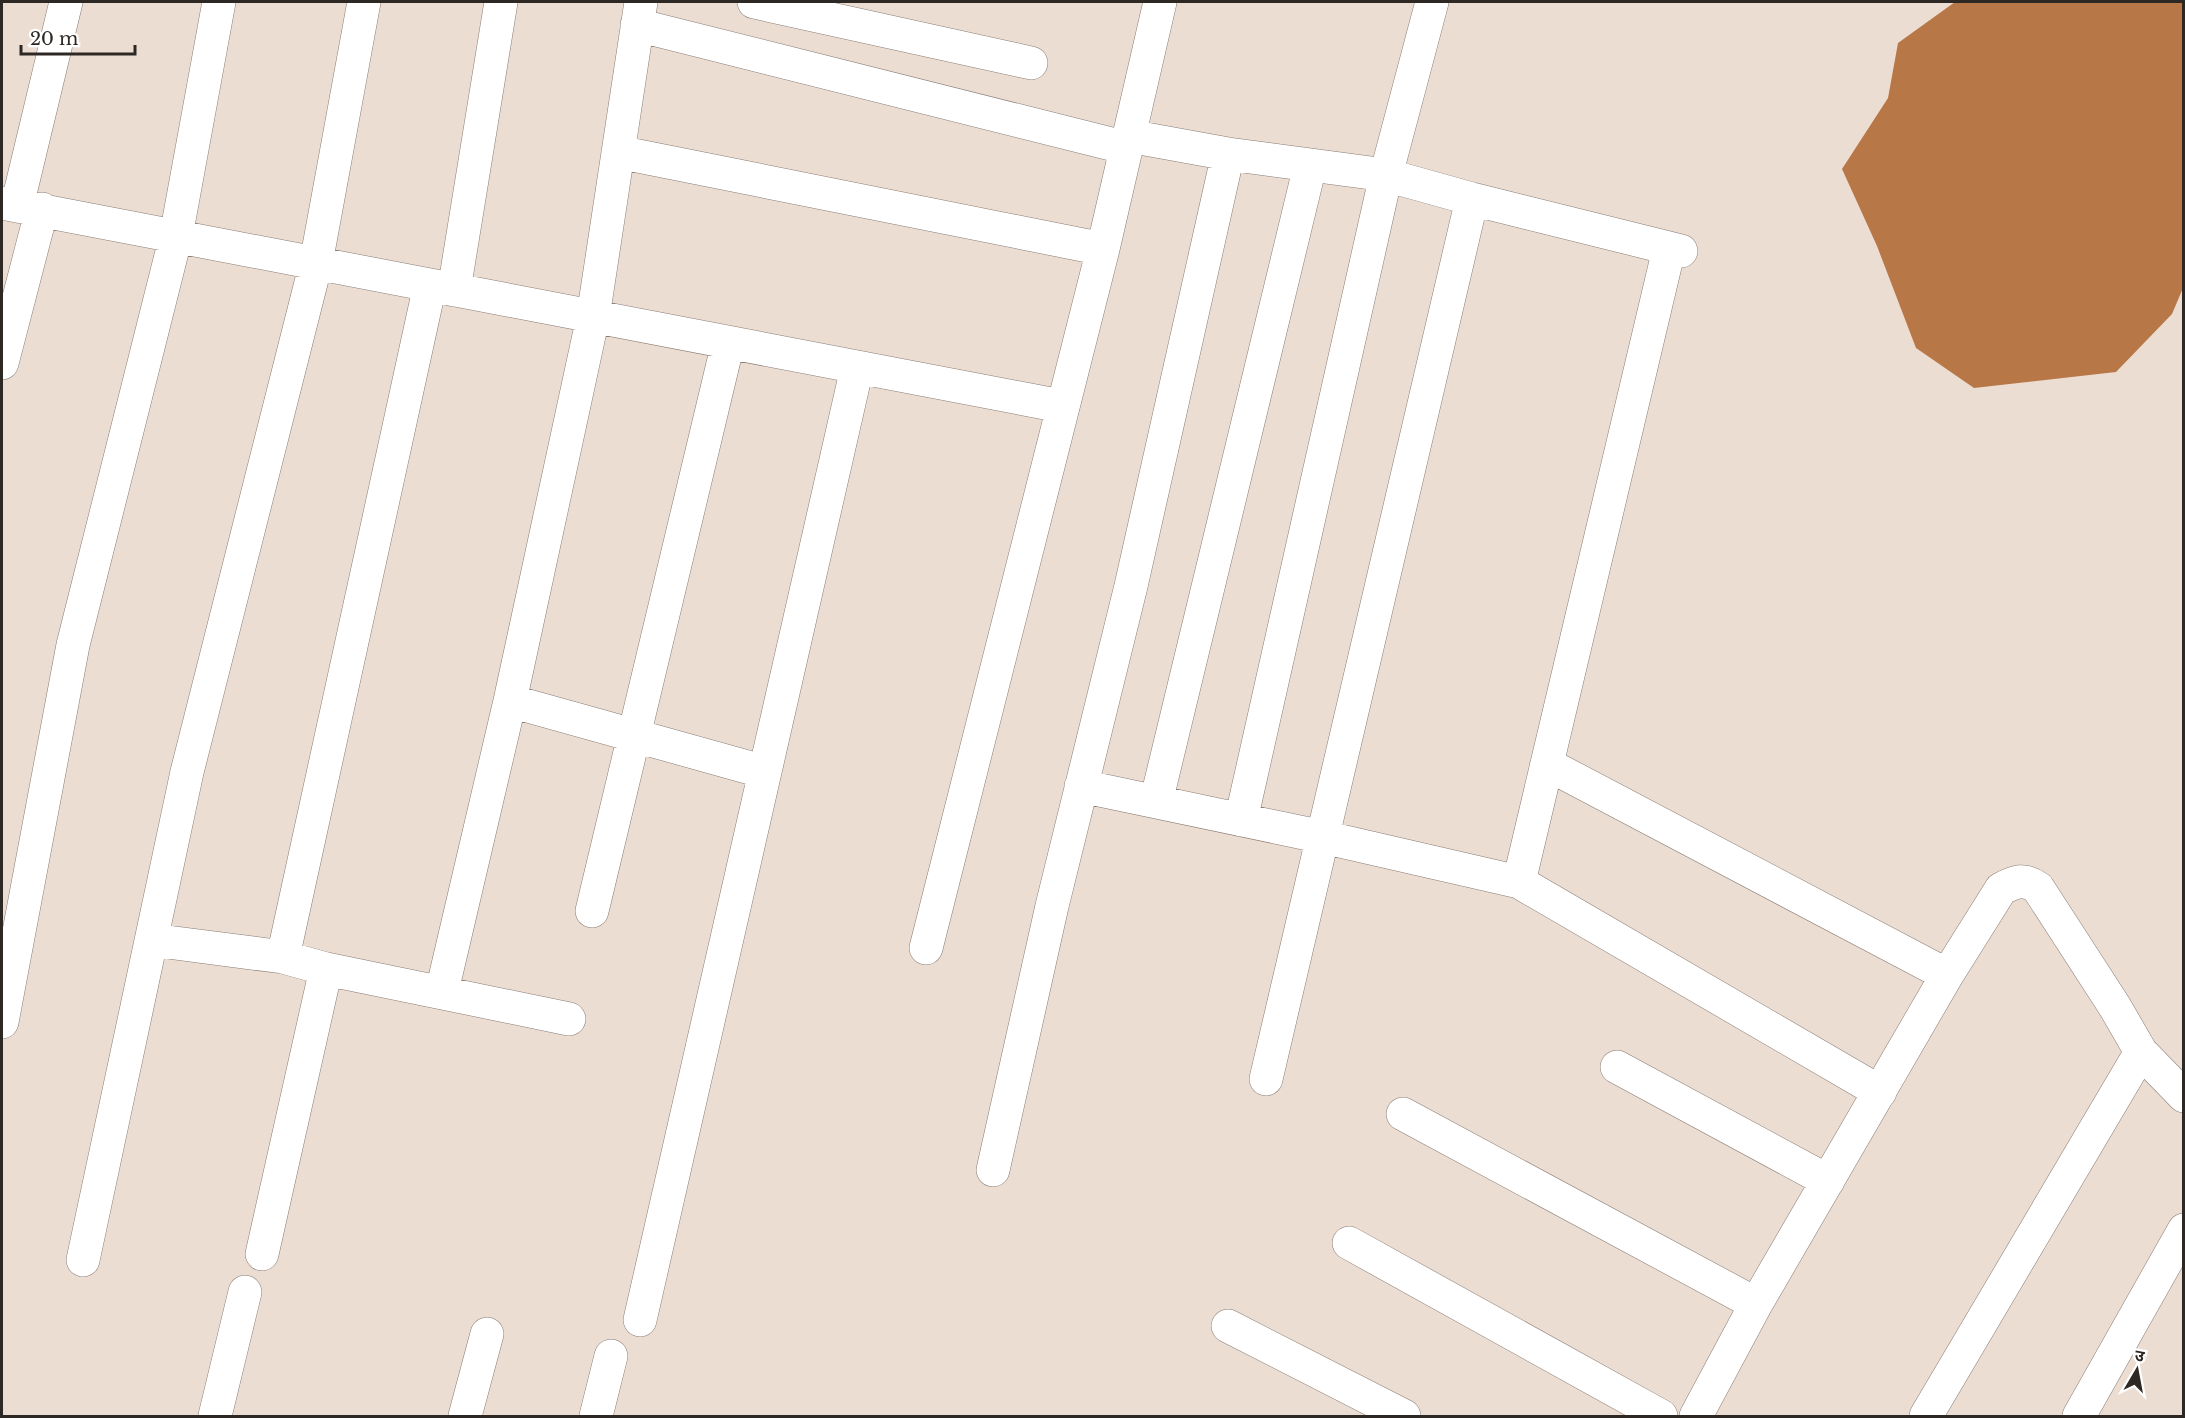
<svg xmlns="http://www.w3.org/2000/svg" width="2185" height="1418" font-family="'Libre Baskerville','Noto Sans Devanagari',serif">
<rect width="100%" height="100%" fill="#ecddd3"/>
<path fill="#b87747" d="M 1955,2 L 2183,2 L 2183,288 L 2172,314 L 2116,372 L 1974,388 L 1916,348 L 1877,246 L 1842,169 L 1888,98 L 1898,43 Z"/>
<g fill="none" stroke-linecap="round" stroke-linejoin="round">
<g stroke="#897c73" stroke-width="34">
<path id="minor" d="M 754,2 L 1031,63
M 637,25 L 1127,148
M 1129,136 L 1228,154 L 1386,175 L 1472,199 L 1681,251
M 618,152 L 1103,249
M 2,203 L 1061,406
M 17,206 L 66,2
M 454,290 L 501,2
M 2,363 L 42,209
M 510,701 L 765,772
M 1546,767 L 1560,771 L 1947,975
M 1081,786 L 1323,837 L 1519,882 L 1880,1092
M 1156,802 L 1310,166
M 1241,820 L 1386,175 L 1432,2
M 1519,882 L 1669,249
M 592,911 L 728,343
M 152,940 L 283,957 L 326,969 L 569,1019
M 926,948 L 1103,249 L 1160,2
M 283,957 L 430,285
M 442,991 L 510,701 L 593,317 L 641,2
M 2,1022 L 73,645 L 176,236 L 219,2
M 1617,1067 L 1828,1181
M 1266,1079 L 1472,199
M 1403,1114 L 1756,1304
M 993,1170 L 1052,906 L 1131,586 L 1228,154
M 1349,1243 L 1661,1416
M 262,1254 L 326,969
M 83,1260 L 187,772 L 316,263 L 364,2
M 640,1320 L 857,368
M 1228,1326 L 1404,1416
M 215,1416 L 245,1292
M 465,1416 L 487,1334
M 596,1416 L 611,1356
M 1696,1416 L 1756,1304 L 1947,975 L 2001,889 C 2016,881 2024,878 2038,888 L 2115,1007 L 2141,1052 L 2184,1096
M 1926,1416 L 2141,1052
M 2079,1416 L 2184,1230"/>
</g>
<use href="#minor" stroke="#fff" stroke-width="33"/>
</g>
<rect width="2185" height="1418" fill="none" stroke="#2e2824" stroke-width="6"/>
<g transform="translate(2137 1370) rotate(10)" stroke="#ffffff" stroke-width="4.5" paint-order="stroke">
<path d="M0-4.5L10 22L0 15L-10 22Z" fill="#2e2824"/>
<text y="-9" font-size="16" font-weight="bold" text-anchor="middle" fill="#2e2824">उ</text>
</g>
<path d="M21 45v9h114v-9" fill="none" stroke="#2e2824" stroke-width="3"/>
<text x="30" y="45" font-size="18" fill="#2e2824" stroke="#ffffff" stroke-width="4.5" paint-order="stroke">20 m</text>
</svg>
